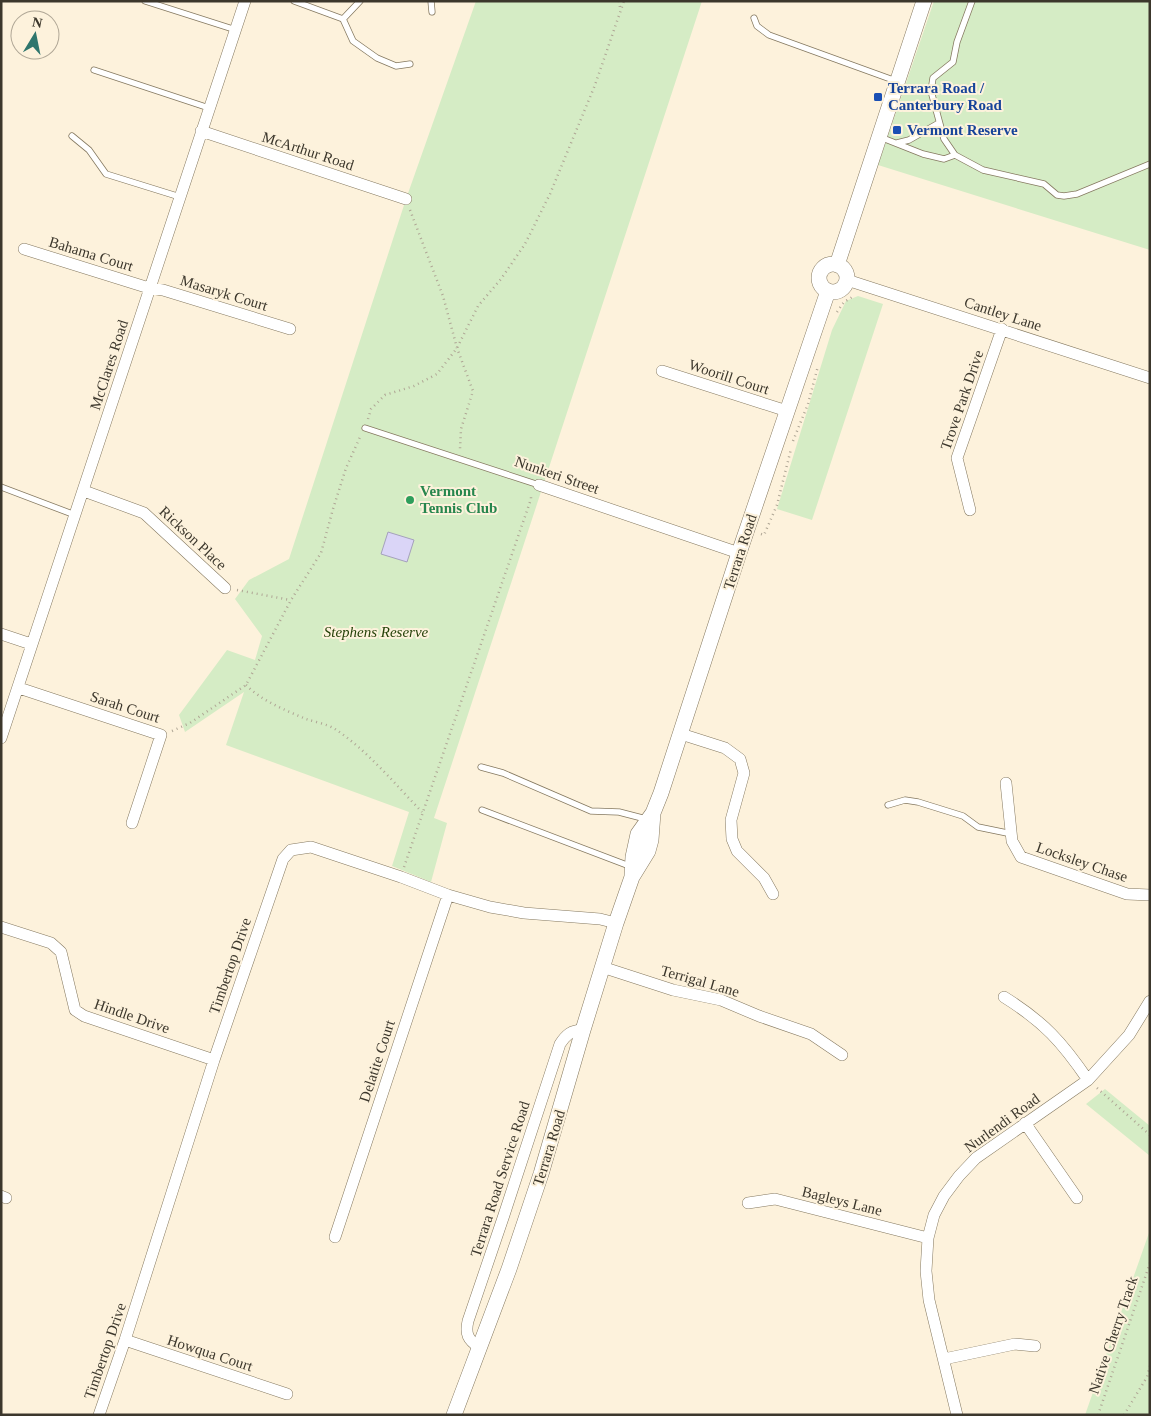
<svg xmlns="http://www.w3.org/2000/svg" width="1151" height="1416" font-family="'Times New Roman',serif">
<rect width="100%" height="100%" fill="#fdf2dc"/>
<path fill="#d5ecc5" d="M 476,1 L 702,1 L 434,818 L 447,823 L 431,882 L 392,866 L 409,812 L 226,745 L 244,692 L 185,732 L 179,715 L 227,650 L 255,660 L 262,636 L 235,599 L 249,580 L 289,559 L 406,199 Z
M 934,1 L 1150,1 L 1150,250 L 878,165 Z
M 858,296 L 883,304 L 812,520 L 777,509 L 832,330 L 846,301 Z
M 1105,1089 L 1150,1126 L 1150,1156 L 1086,1104 Z
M 1150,1230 L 1150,1415 L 1085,1415 Z"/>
<path fill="#dad5f7" stroke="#a5a1bc" d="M 388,532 L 414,540 L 407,562 L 381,554 Z"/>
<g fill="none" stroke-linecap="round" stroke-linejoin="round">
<g stroke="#857960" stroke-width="7">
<path id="service" d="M 145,1 L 236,30
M 294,1 L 343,19
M 360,1 L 343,19 L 353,41 L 377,58 L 396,66 L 410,64
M 431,1 L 432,12
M 972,1 L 957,42 L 953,62 L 933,78 L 931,91 L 944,139 L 955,155 L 983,170 L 1044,184 L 1057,195 L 1064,196 L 1077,194 L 1150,164
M 754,18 L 757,26 L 769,35 L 896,81
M 94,70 L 209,108
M 72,136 L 89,150 L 106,174 L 180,197
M 880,137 L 923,154 L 944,159 L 955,155
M 897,143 L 909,140 L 939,123
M 365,428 L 539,485
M 1,487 L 75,515
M 481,767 L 503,773 L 591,811 L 619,812 L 646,819
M 888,805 L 905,800 L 918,802 L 963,816 L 978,827 L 1012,834
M 482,810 L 632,867"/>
</g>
<g stroke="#857960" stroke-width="12">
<path id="minor" d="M 201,131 L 406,199
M 24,249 L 149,288 L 163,290 L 290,329
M 847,280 L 1150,378
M 662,371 L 787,411
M 539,485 L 739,553
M 84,491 L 144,513 L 225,588
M 970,510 L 957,458 L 1002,329
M 1,634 L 31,644
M 19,688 L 161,735 L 132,823
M 681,734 L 725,748 L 740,759 L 744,773 L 731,820 L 732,839 L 737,851 L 764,878 L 773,894
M 1,738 L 245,1
M 1006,783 L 1012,841 L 1021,857 L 1127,894 L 1150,895
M 1,927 L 51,943 L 61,952 L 75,1010 L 84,1016 L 214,1060
M 602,967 L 673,990 L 721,1000 L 759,1016 L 811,1034 L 842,1055
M 1004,997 C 1044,1022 1062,1042 1088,1080
M 1025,1123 L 1077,1198
M 1,1196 L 6,1198
M 748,1203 L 775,1199 L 928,1238
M 335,1237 L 448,895
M 125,1340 L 287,1394
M 479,1347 C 468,1340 465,1334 468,1321 L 504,1215 L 560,1044 C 566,1035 571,1030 583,1030
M 944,1359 L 1015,1344 L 1035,1346
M 99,1415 L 125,1340 L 214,1060 L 283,859 L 291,850 L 311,847 L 401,877 L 448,895 L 490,907 L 524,913 L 600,919 L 616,923
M 957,1415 L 929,1300 L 926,1271 L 928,1238 L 934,1215 L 944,1196 L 959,1176 L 976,1158 L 1088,1080 L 1129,1035 L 1150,1001"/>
</g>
<g stroke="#857960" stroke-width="16">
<path id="secondary" d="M819 278a14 14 0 1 1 28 0a14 14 0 1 1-28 0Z
M 837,265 L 924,1
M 632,876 L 633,857 L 638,834 L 653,813 L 661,793 L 739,553 L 828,291
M 454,1415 L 509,1269 L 541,1174 L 583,1030 L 616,923 L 632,877 L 648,851 L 651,840 L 653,813"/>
</g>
<path stroke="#afa695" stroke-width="2.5" stroke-dasharray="1 4" stroke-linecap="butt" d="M 619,1 L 620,8
M 410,210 L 443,296 L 457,348 L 473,391 L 461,429 L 460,449
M 837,312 L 844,302 L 854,296
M 368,419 L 371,409 L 385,395 L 414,386 L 437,374 L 457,348 L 478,306 L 501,279 L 525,244 L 550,194 L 595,85 L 624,1
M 793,441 L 808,404 L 818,366
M 761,534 L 764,535 L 777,505 L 791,449
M 237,590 L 290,600
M 246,685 C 262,701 285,710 306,719 C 315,722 327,724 335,729 C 368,751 395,784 422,812
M 172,731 L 190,723 L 246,685 L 291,600 L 321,553 L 333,509 L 346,468 L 361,435
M 404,867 L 531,499 L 531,494
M 1097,1088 L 1150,1135
M 1098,1415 L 1150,1263
M 1124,1415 L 1147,1377 L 1150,1366"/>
<use href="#service" stroke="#fff" stroke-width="5.5"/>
<use href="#minor" stroke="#fff" stroke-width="11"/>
<use href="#secondary" stroke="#fff" stroke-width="15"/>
</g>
<g fill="#1a4fb4" stroke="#fdf2dc" stroke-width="2">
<rect x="873" y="92" width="10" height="10" rx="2.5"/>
<rect x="892" y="125" width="10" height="10" rx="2.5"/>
</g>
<circle fill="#2e9e5b" stroke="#fdf2dc" stroke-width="2" cx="410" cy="500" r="5"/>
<g text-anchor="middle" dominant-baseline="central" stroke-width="4" stroke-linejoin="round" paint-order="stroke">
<g font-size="15" font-weight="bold" fill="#164399" stroke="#fdf2dc" text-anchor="start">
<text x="888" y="88">Terrara Road /<tspan x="888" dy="17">Canterbury Road</tspan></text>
<text x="907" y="130">Vermont Reserve</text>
</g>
<g font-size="15" fill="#3c372c" stroke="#fdf2dc">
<text transform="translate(308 151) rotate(18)">McArthur Road</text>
<text transform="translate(91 254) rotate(17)">Bahama Court</text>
<text transform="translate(224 293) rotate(17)">Masaryk Court</text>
<text transform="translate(1003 314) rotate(18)">Cantley Lane</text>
<text transform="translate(109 365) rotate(-72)">McClares Road</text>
<text transform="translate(729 377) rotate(18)">Woorill Court</text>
<text transform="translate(962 400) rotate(-71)">Trove Park Drive</text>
<text transform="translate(557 475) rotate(19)">Nunkeri Street</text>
<text transform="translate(193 538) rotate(43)">Rickson Place</text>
<text transform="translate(740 552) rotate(-72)">Terrara Road</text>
<text transform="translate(125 707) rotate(18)">Sarah Court</text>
<text transform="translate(1082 862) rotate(19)">Locksley Chase</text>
<text transform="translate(230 966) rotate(-71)">Timbertop Drive</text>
<text transform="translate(700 981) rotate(16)">Terrigal Lane</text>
<text transform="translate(132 1016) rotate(19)">Hindle Drive</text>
<text transform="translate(377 1061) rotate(-72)">Delatite Court</text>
<text transform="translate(1002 1123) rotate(-36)">Nurlendi Road</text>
<text transform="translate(549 1148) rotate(-73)">Terrara Road</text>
<text transform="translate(500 1179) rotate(-72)">Terrara Road Service Road</text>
<text transform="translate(842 1201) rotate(14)">Bagleys Lane</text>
<text transform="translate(1113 1335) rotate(-71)">Native Cherry Track</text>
<text transform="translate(105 1351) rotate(-71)">Timbertop Drive</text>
<text transform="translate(210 1353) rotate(18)">Howqua Court</text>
</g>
<g font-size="15" font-weight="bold" fill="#27864d" stroke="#fdf2dc" text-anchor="start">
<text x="420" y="491">Vermont<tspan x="420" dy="17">Tennis Club</tspan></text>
</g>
<g font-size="15" font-style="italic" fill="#254109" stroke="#fdf2dc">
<text x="376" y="632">Stephens Reserve</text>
</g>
</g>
<rect width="1151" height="1416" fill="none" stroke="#3c372c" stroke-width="5"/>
<g transform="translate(35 35) rotate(10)"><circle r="24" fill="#fdf2dc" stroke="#b0a796"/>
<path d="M0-4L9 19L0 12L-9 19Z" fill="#2f766d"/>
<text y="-8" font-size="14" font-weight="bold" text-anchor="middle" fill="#3c372c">N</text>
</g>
</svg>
